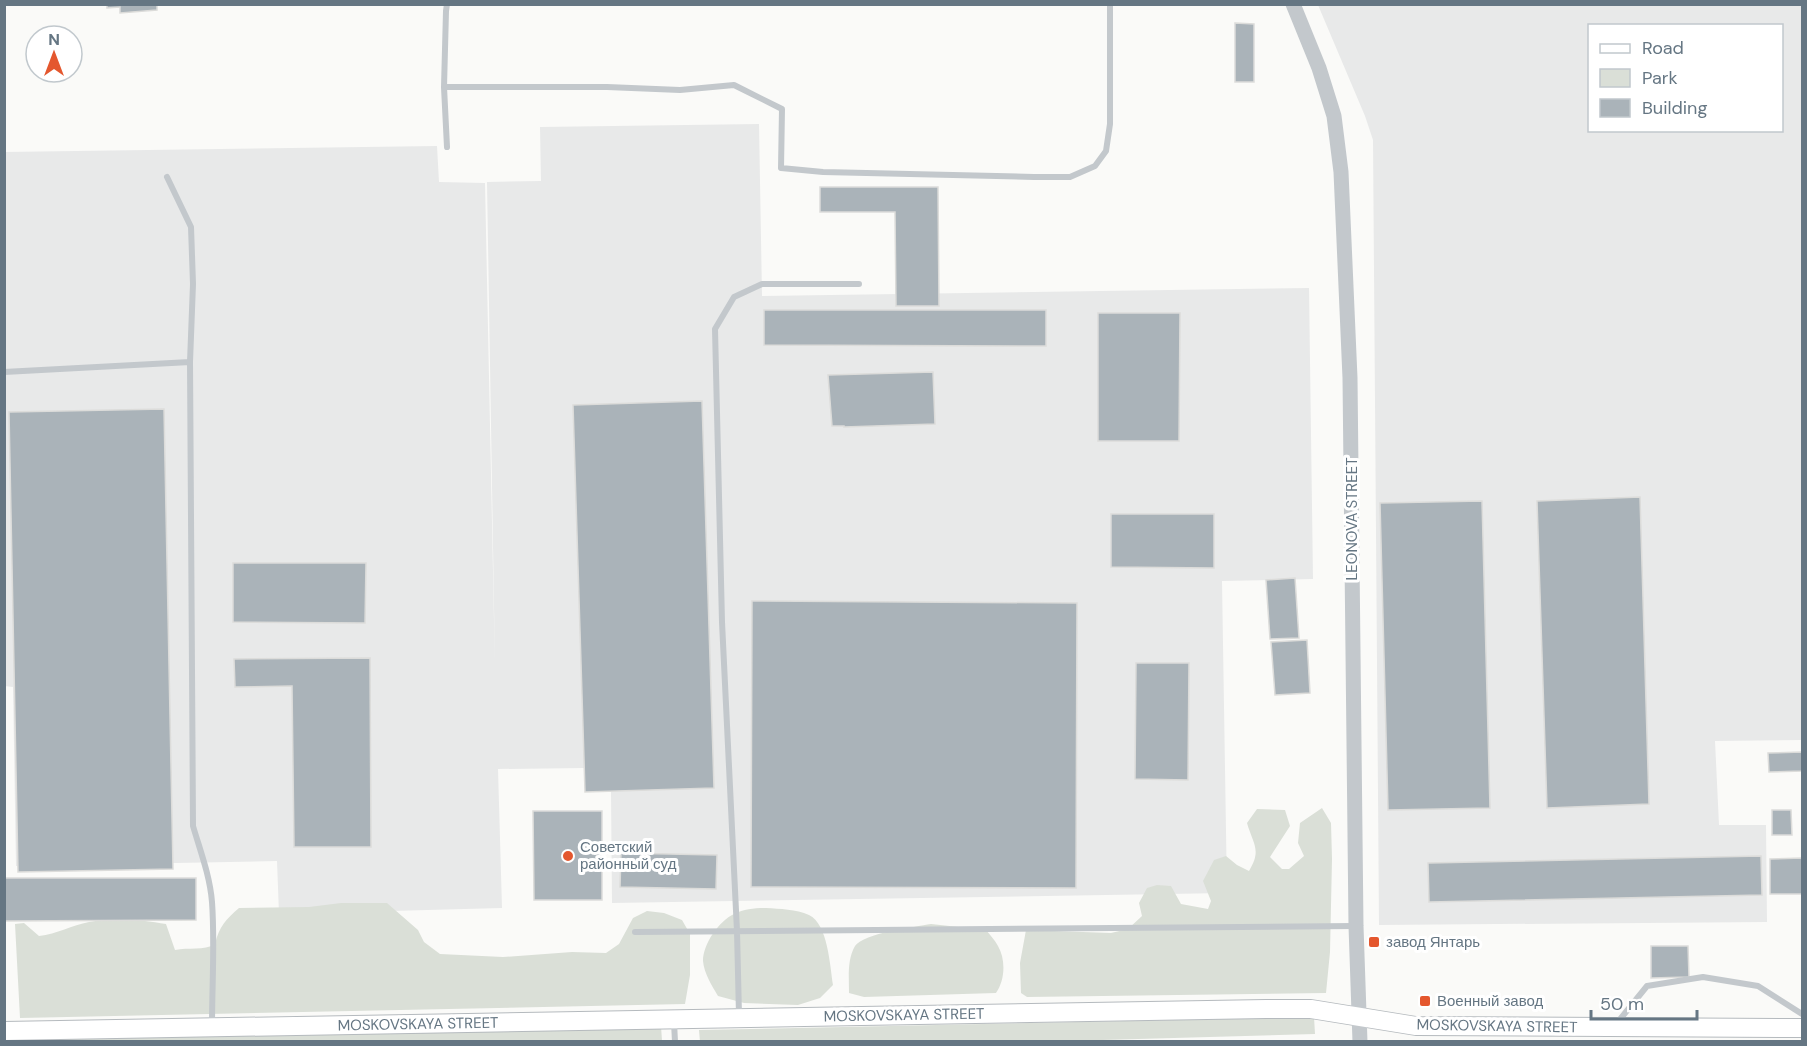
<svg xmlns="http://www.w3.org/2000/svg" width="1807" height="1046" font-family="'DM Sans',sans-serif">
<rect width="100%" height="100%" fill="#fafaf8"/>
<path fill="#e8e9e9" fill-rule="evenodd" d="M 1318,5 L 1802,5 L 1802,740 L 1715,741 L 1719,825 L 1766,825 L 1767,922 L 1379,925 L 1373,140 L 1365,116 ZM 1590,26 L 1782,26 L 1782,130 L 1590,130 Z
M 759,124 L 762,296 L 1309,288 L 1313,579 L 1222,581 L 1227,893 L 612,903 L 611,792 L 585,792 L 584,768 L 498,769 L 502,908 L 279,914 L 277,861 L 16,866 L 13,687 L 4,686 L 4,152 L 437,146 L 439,182 L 485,183 L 495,668 L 487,182 L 541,181 L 540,127 Z"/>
<path fill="#dadfd7" d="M 1322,808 L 1331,823 L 1332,859 L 1330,952 L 1326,993 L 1027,997 L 1021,993 L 1020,963 L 1026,930 L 1111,933 L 1128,929 L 1142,916 L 1139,903 L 1147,888 L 1157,885 L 1171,886 L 1181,904 L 1208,909 L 1211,901 L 1203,881 L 1214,860 L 1226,856 L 1237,865 L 1249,871 C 1262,850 1253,844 1247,823 L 1257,809 L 1285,810 L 1290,826 L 1270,857 L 1282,869 L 1289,869 L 1304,856 L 1298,843 L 1300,823 Z
M 341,903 L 387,903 L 418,930 L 424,942 L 440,954 L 503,957 L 572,952 L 606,953 L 619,944 L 633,918 L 647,911 L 664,913 L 682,920 L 690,934 L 690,975 L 685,1004 L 20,1018 L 15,924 L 24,923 L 39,936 C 57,934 72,925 89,922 C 112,917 144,920 166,924 L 175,950 C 188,947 204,951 215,944 C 219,927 226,919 239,908 L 309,907 Z
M 766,908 C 780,909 796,909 809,915 C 828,924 830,966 833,985 L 820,998 L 798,1005 L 744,1003 L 718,996 C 712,986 704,973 703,961 C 703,944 719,921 734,914 C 744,909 755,908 766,908 Z
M 931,924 L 986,930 C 990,935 995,940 998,946 C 1006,960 1005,980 996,993 L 864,997 L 849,993 C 849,977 847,960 855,946 C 864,933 915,927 931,924 Z
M 1314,1017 L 1315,1034 L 1031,1042 L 700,1042 L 699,1030 Z
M 661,1026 L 662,1041 L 6,1042 L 6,1040 Z"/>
<path fill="#aab3b9" stroke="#dcdcda" stroke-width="1.5" d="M 107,4 L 157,4 L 157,10 L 120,13 L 120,7 L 107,8 Z
M 1235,23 L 1254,24 L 1254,82 L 1235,82 Z
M 820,187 L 938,187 L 939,306 L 896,306 L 895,212 L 820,212 Z
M 764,310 L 1046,310 L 1046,346 L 764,345 Z
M 1098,313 L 1180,313 L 1179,441 L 1098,441 Z
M 933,372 L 935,424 L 844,427 L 844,426 L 832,426 L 828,375 Z
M 702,401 L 714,788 L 585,792 L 573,405 Z
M 164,409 L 173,869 L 18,872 L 9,412 Z
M 1640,497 L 1649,804 L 1547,808 L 1537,501 Z
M 1482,501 L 1490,808 L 1388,810 L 1380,503 Z
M 1111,514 L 1214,514 L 1214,568 L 1111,567 Z
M 233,563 L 366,563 L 365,623 L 233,622 Z
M 1295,578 L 1299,638 L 1270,639 L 1266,580 Z
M 752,601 L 1077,603 L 1076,888 L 751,887 Z
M 1307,640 L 1310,693 L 1275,695 L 1271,642 Z
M 370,658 L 371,847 L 294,847 L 292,686 L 235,687 L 234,659 Z
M 1136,663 L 1189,663 L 1188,780 L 1135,779 Z
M 1802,752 L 1802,771 L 1769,772 L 1768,753 Z
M 1772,810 L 1791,810 L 1792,835 L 1772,835 Z
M 533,811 L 602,811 L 602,900 L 534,900 Z
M 621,853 L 717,855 L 716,889 L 620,887 Z
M 1761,856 L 1762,895 L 1429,902 L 1428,863 Z
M 1802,858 L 1802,894 L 1770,894 L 1770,859 Z
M 4,878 L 196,878 L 196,920 L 4,921 Z
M 1651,946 L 1688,946 L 1689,977 L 1651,978 Z"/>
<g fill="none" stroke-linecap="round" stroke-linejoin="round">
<g stroke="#b5babe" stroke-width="20">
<path id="primary" d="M 4,1031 L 1266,1009 L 1311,1009 L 1416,1026 L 1802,1028"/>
</g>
<path stroke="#c3c8cc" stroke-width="6" d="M 447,4 L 446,11 L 444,87 L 607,87 L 680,90 L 734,85 L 782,109 L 781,168 L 823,172 L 1034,177 L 1070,177 L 1095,166 L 1106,151 L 1110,124 L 1110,4
M 444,87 L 447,147
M 167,177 L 191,227 L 193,284 L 190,362 L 193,826 C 200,850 210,876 212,902 C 215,943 212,985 212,1026
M 4,372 L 190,362
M 635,932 L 1354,926
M 739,1015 L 737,931 L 722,622 L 715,329 L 734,297 L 762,284 L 859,284
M 674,1022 L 675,1042
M 1617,1023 L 1647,986 L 1703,977 L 1758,986 L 1802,1014"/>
<path stroke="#c3c8cc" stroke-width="15" d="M 1293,4 L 1319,68 L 1334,116 L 1341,172 L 1350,378 L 1356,926 L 1360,1042"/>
<use href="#primary" stroke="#fff" stroke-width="18"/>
</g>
<g fill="#e4572e" stroke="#fff" stroke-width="2">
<circle cx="568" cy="856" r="6"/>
<rect x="1368" y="936" width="12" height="12" rx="3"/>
<rect x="1419" y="995" width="12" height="12" rx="3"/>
</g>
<g text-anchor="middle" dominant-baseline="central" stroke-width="6" stroke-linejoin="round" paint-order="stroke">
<g font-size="15" fill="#657683" stroke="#fff">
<text transform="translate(1352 519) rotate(-90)">LEONOVA STREET</text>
<text transform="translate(904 1015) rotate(-1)">MOSKOVSKAYA STREET</text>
<text transform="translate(418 1024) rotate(-1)">MOSKOVSKAYA STREET</text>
<text transform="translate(1497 1026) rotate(1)">MOSKOVSKAYA STREET</text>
</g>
<g font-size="15" fill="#657683" stroke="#fff" text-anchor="start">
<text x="580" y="847">Советский<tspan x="580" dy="17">районный суд</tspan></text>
<text x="1386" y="942">завод Янтарь</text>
<text x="1437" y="1001">Военный завод</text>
</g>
</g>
<rect width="1807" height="1046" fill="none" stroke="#657683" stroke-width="12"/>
<rect x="1588" y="24" width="195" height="108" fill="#ffffff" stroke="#c1c8cd" stroke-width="1.5"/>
<rect x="1600" y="44" width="30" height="9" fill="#ffffff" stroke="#c1c8cd" stroke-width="1.5"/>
<text x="1642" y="54" font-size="18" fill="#657683">Road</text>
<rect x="1600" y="69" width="30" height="18" fill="#dadfd7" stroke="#c1c8cd" stroke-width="1.5"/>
<text x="1642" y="84" font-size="18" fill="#657683">Park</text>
<rect x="1600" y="99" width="30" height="18" fill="#aab3b9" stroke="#c1c8cd" stroke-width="1.5"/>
<text x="1642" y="114" font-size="18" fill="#657683">Building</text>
<g transform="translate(54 54)"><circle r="28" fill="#ffffff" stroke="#c1c8cd" stroke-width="1.5"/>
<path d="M0-4.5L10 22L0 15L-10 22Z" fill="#e4572e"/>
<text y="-9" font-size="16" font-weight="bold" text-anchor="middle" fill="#657683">N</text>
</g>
<path d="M1591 1010v9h106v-9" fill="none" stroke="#657683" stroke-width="3"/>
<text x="1600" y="1010" font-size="18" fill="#657683" stroke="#ffffff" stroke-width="4.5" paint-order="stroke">50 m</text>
</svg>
